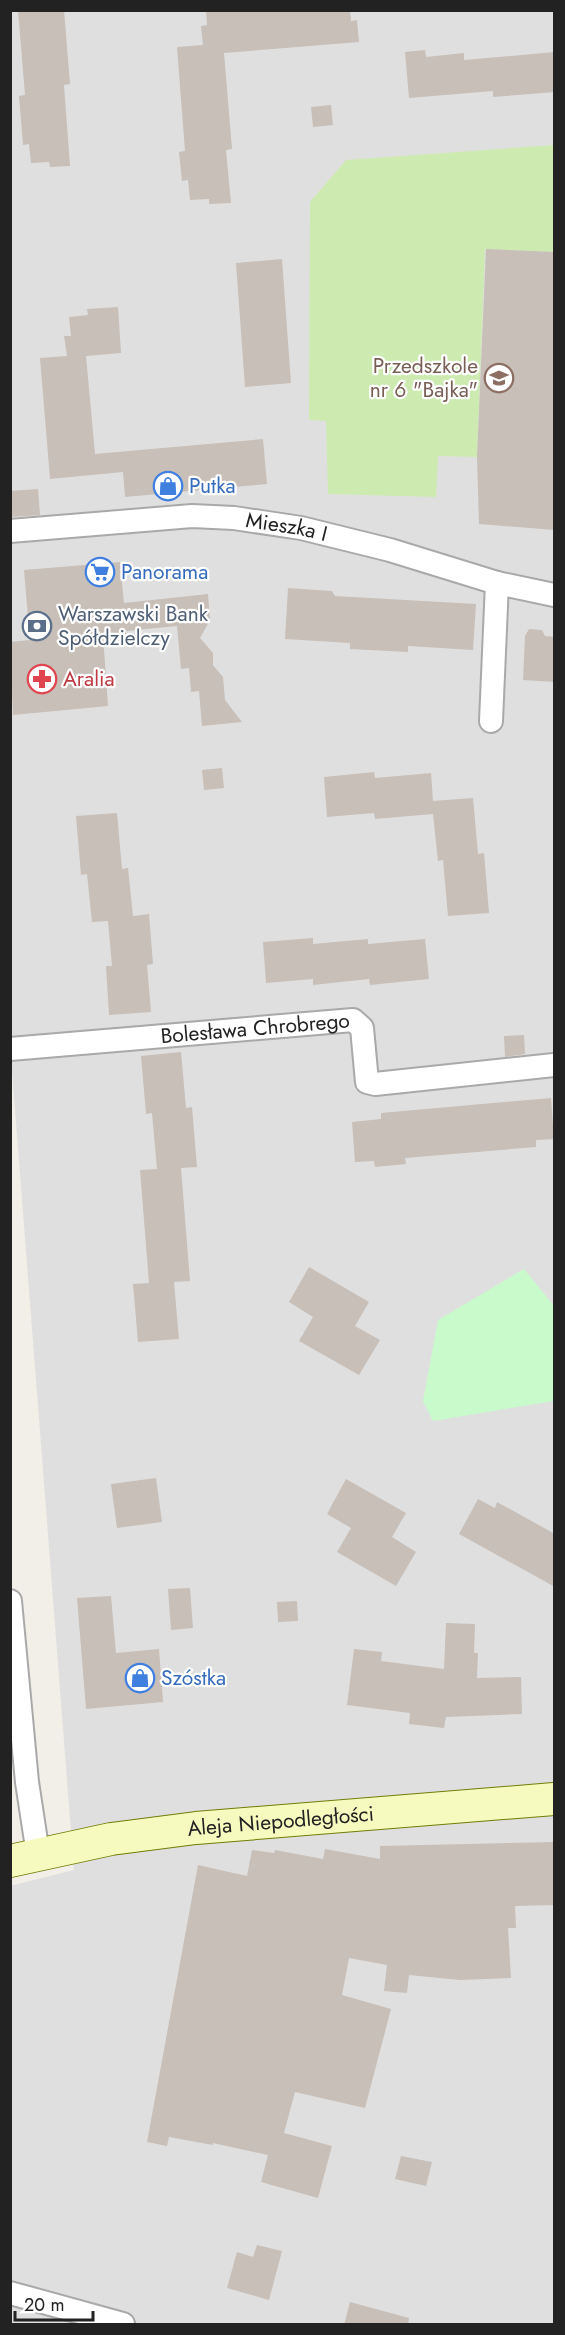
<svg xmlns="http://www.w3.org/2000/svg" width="565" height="2335" font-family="Jost,sans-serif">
<rect width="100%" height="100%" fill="#f2efe9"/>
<path fill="#e0dfdf" d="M 11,11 L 554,11 L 554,2324 L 11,2324 L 10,1886 L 74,1870 L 10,1045 Z"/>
<path fill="#cdebb0" d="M 554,145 L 554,252 L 485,249 L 477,457 L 438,456 L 436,497 L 328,494 L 326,421 L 309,420 L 310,202 L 346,160 Z"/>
<path fill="#c8facc" d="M 524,1269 L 554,1306 L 554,1401 L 433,1421 L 423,1401 L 438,1320 Z"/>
<path fill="#c7bfb8" d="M 18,10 L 64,10 L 70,84 L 64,85 L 70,166 L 50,167 L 49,162 L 31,163 L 29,144 L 23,145 L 19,96 L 25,95 Z
M 206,10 L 350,10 L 351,21 L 357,20 L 359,42 L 224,53 L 232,149 L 226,150 L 231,203 L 209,204 L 209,199 L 190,200 L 188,180 L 182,181 L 179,152 L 185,151 L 177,47 L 203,45 L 201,26 L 207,25 Z
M 425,50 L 426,57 L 464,53 L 464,60 L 555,52 L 555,92 L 493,97 L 493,91 L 409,98 L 405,52 Z
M 331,105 L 333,125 L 313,127 L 311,107 Z
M 486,249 L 555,252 L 555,530 L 479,524 L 477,457 Z
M 282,259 L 291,383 L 245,387 L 236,263 Z
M 118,307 L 121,353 L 86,356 L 95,454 L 263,439 L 267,484 L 125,497 L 123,472 L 50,479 L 40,358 L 67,356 L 64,336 L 71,336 L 69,317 L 88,315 L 87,309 Z
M 38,489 L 40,515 L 10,517 L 10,491 Z
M 120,562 L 124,603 L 208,594 L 210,620 L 200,638 L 213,653 L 213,665 L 223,677 L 225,700 L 242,722 L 202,726 L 199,691 L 191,692 L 189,668 L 181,669 L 177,626 L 126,631 L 126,634 L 103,636 L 108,706 L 13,715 L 10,642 L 30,640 L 24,570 Z
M 288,588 L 332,591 L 335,596 L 476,604 L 473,650 L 408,646 L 408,652 L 350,649 L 350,643 L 285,639 Z
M 529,629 L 542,630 L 545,636 L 555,637 L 555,682 L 523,680 L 525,636 Z
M 222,768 L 224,788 L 204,790 L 202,770 Z
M 374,772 L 375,778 L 431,773 L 433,801 L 473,798 L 478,854 L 484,853 L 489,913 L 448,916 L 443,860 L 438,861 L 433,814 L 375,819 L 374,813 L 327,817 L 324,777 Z
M 117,813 L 122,869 L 128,868 L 133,916 L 149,914 L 153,964 L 147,965 L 151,1012 L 109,1015 L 106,966 L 112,966 L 108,921 L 92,922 L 87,874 L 81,875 L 76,816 Z
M 313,938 L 313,944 L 368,939 L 368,944 L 425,939 L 429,979 L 370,985 L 369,979 L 313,985 L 313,979 L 266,983 L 263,942 Z
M 524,1035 L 525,1054 L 505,1057 L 504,1036 Z
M 181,1052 L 186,1108 L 192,1107 L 197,1167 L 181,1168 L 190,1281 L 174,1282 L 179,1339 L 138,1342 L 133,1284 L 149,1283 L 140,1170 L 157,1169 L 152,1113 L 146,1114 L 141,1056 Z
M 551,1098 L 554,1139 L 536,1140 L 536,1147 L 405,1158 L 406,1164 L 375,1167 L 374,1161 L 355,1162 L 352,1122 L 381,1119 L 381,1113 Z
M 309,1267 L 369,1302 L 355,1326 L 380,1340 L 359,1375 L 299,1341 L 313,1317 L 289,1302 Z
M 156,1478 L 162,1522 L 117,1528 L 111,1484 Z
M 346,1479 L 406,1513 L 392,1537 L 416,1552 L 396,1586 L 337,1552 L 351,1528 L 327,1514 Z
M 478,1499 L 495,1508 L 497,1502 L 555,1534 L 555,1587 L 459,1534 Z
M 190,1588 L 193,1628 L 171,1630 L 168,1589 Z
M 111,1596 L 116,1653 L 159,1649 L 163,1702 L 86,1709 L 77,1598 Z
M 297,1601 L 298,1621 L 278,1622 L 277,1602 Z
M 446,1623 L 475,1624 L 474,1653 L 478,1653 L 477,1678 L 521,1677 L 522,1714 L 446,1717 L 444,1728 L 409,1724 L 410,1713 L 347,1705 L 354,1649 L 382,1652 L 381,1661 L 444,1669 Z
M 555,1842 L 555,1905 L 515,1906 L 516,1928 L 508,1928 L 511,1978 L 460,1980 L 409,1975 L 407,1993 L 384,1991 L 387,1965 L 349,1958 L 342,1995 L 391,2009 L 365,2108 L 295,2092 L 284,2133 L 332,2146 L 318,2198 L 261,2182 L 268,2155 L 213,2143 L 213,2145 L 169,2137 L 167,2146 L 147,2142 L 198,1865 L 247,1876 L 252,1850 L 274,1853 L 275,1850 L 323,1859 L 325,1849 L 380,1859 L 380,1846 Z
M 401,2156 L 432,2162 L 426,2186 L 395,2179 Z
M 257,2245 L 282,2251 L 269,2300 L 227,2288 L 237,2252 L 253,2257 Z
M 350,2302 L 409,2318 L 408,2325 L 344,2325 Z"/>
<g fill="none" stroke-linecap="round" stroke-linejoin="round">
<g stroke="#a9a9a9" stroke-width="26">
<g id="street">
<path id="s1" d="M 10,531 L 192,516 L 234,518 L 301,528 L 390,550 L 497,583 L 554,595"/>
<path d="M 491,721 L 497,583"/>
<path id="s2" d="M 10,1049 L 353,1020 L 362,1028 L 367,1082 L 375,1084 L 554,1065"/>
<path d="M 10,1601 L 27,1782 L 38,1854"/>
<path d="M 10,2293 L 123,2324"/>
</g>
</g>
<g stroke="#707d05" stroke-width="34">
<g id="secondary">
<path id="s3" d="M 10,1861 L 111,1839 L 196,1828 L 554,1799"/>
</g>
</g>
<use href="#street" stroke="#fff" stroke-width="22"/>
<use href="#secondary" stroke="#f7fabf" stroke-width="32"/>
</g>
<defs>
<g id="school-ring" transform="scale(1.5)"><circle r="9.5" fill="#fff" stroke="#8d6e63" stroke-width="1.5"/><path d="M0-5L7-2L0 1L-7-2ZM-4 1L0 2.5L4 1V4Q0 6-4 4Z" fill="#8d6e63"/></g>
<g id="shop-ring" transform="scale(1.5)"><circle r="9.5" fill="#fff" stroke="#3f7fe0" stroke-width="1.5"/><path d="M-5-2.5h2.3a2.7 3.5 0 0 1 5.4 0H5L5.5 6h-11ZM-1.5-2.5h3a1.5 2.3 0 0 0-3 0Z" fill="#3f7fe0"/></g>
<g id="supermarket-ring" transform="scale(1.5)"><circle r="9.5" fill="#fff" stroke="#3f7fe0" stroke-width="1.5"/><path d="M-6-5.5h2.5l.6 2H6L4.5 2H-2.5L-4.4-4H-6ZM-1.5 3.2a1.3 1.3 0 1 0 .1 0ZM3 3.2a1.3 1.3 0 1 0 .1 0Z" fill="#3f7fe0"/></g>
<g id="bank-ring" transform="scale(1.5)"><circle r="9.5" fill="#fff" stroke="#5c6f8a" stroke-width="1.5"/><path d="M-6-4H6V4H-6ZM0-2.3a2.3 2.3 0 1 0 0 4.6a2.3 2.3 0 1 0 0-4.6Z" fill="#5c6f8a"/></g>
<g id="pharmacy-ring" transform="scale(1.5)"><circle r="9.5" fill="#fff" stroke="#e0444e" stroke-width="1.5"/><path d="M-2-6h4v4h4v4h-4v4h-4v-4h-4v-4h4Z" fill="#e0444e"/></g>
</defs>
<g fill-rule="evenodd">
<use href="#school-ring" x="499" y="378"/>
<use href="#shop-ring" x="168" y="486"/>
<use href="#supermarket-ring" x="100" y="572"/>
<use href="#bank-ring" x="37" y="626"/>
<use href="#pharmacy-ring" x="42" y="679"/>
<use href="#shop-ring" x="140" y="1678"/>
</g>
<g text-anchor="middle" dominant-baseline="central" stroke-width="4.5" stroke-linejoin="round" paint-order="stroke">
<g font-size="21" fill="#785e54" stroke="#fff" text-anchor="end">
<text x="478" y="366">Przedszkole<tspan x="478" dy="24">nr 6 "Bajka"</tspan></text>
</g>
<g font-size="21" fill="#366cbe" stroke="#fff" text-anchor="start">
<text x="189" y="486">Putka</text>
<text x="121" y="572">Panorama</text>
<text x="161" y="1678">Szóstka</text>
</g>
<g font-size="21" fill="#222" stroke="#fff">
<text stroke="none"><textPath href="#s1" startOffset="278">Mieszka I</textPath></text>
<text stroke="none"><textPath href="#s2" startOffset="246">Bolesława Chrobrego</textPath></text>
<text stroke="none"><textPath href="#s3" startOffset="274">Aleja Niepodległości</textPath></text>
</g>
<g font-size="21" fill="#4e5e75" stroke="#fff" text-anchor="start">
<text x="58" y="614">Warszawski Bank<tspan x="58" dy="24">Spółdzielczy</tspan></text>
</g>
<g font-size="21" fill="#be3a42" stroke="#fff" text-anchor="start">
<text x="63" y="679">Aralia</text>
</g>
</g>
<rect width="565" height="2335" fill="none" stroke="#222222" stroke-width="24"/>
<path d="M15 2311v9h78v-9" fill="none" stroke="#222222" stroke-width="3"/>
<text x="24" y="2311" font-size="18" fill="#222222" stroke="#ffffff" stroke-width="4.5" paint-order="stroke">20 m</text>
</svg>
